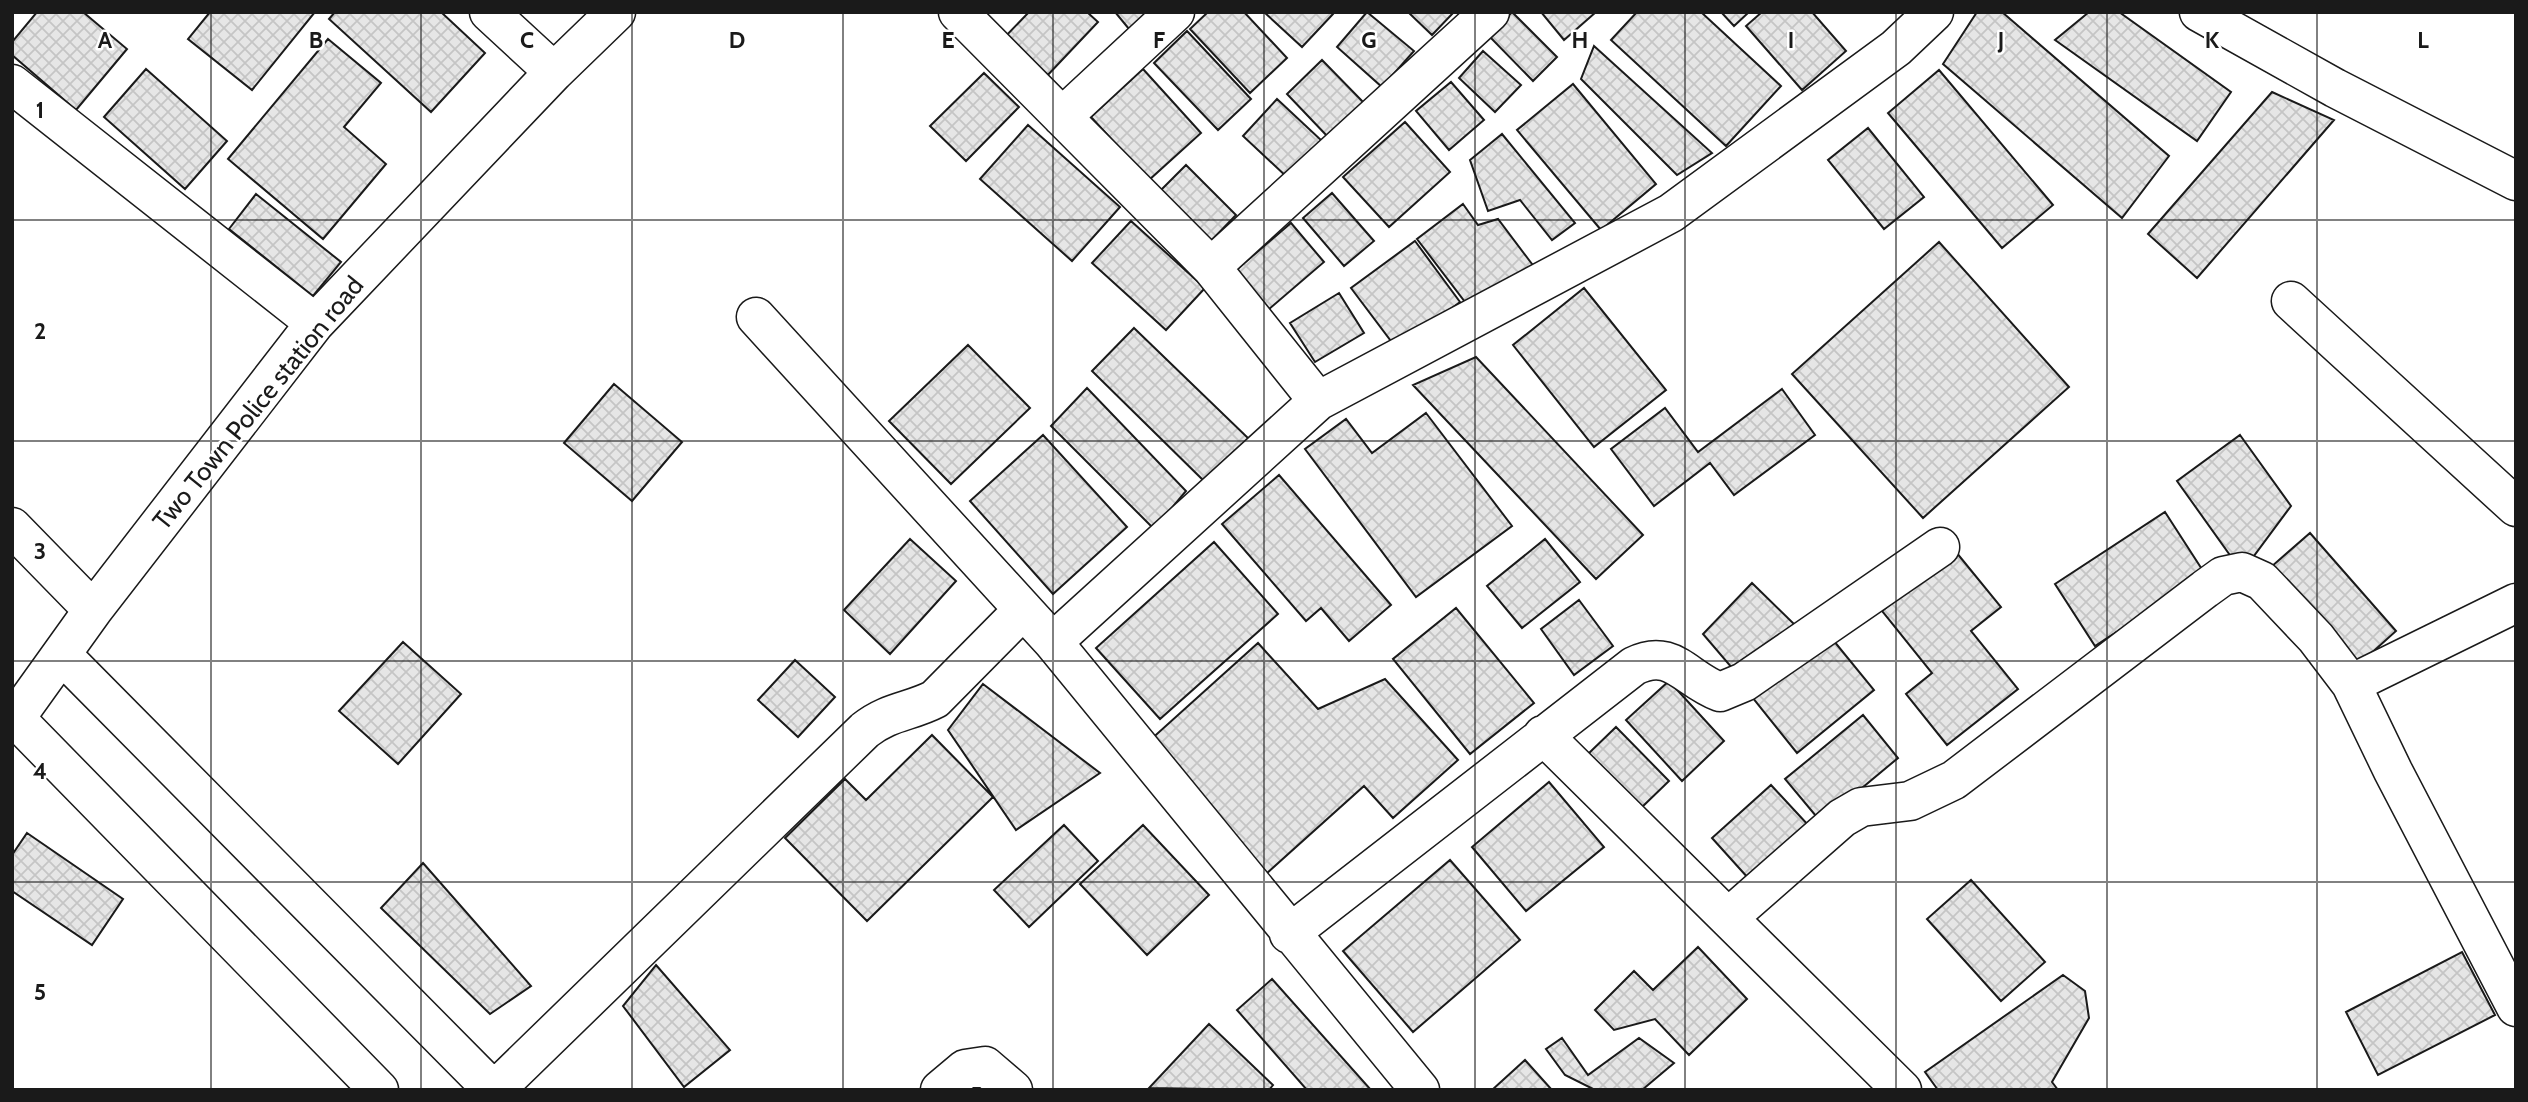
<svg xmlns="http://www.w3.org/2000/svg" width="2528" height="1102" font-family="Cabin,sans-serif">
<defs>
<pattern id="building-cross-hatch" width="8" height="8" patternUnits="userSpaceOnUse" patternTransform="scale(1.75)"><rect width="8" height="8" fill="#e6e6e6"/><path d="M0 0l8 8M0 8l8-8" fill="none" stroke="#c5c5c5"/></pattern>
</defs>
<rect width="100%" height="100%" fill="#fff"/>
<path fill="url(#building-cross-hatch)" stroke="#1a1a1a" stroke-width="2" d="M 37,12 L 83,12 L 127,49 L 76,110 L 12,55 L 12,42 Z
M 210,12 L 315,12 L 252,90 L 188,39 Z
M 335,12 L 441,12 L 485,53 L 431,112 L 329,19 Z
M 1029,12 L 1087,12 L 1098,22 L 1044,79 L 1002,40 Z
M 1115,12 L 1148,12 L 1129,29 Z
M 1208,12 L 1244,12 L 1287,58 L 1250,93 L 1190,29 Z
M 1264,12 L 1332,12 L 1333,14 L 1302,47 Z
M 1367,12 L 1414,51 L 1382,87 L 1337,47 Z
M 1408,12 L 1454,12 L 1432,35 Z
M 1512,12 L 1557,57 L 1533,81 L 1489,36 Z
M 1541,12 L 1596,12 L 1564,40 Z
M 1637,12 L 1701,12 L 1781,86 L 1726,146 L 1611,40 Z
M 1721,12 L 1749,12 L 1734,26 Z
M 1762,12 L 1812,12 L 1846,51 L 1802,90 L 1746,26 Z
M 1977,12 L 2002,12 L 2169,156 L 2122,218 L 1943,64 Z
M 2089,12 L 2119,12 L 2231,92 L 2197,141 L 2055,40 Z
M 1187,31 L 1251,99 L 1218,130 L 1154,63 Z
M 328,39 L 381,83 L 344,127 L 386,164 L 323,239 L 228,159 Z
M 1594,46 L 1712,153 L 1677,175 L 1581,79 Z
M 1483,51 L 1521,85 L 1495,112 L 1459,78 Z
M 1322,60 L 1365,104 L 1329,138 L 1287,94 Z
M 146,69 L 227,141 L 185,189 L 104,117 Z
M 1143,69 L 1201,133 L 1149,180 L 1091,117 Z
M 1939,70 L 2053,205 L 2002,248 L 1888,113 Z
M 984,73 L 1019,107 L 966,161 L 930,126 Z
M 1451,82 L 1484,120 L 1449,150 L 1416,111 Z
M 1573,84 L 1656,184 L 1601,230 L 1517,130 Z
M 2272,92 L 2334,120 L 2197,278 L 2148,234 Z
M 1277,99 L 1322,141 L 1288,178 L 1243,136 Z
M 1405,122 L 1450,172 L 1389,227 L 1343,177 Z
M 1028,125 L 1120,207 L 1072,261 L 980,179 Z
M 1868,128 L 1924,197 L 1884,229 L 1828,160 Z
M 1502,134 L 1575,223 L 1552,240 L 1520,200 L 1488,211 L 1470,160 Z
M 1186,165 L 1236,215 L 1208,244 L 1158,193 Z
M 1332,193 L 1374,241 L 1344,266 L 1303,218 Z
M 256,194 L 341,262 L 313,296 L 229,229 Z
M 1463,204 L 1478,225 L 1498,219 L 1535,268 L 1475,315 L 1417,239 Z
M 1131,221 L 1205,288 L 1166,330 L 1092,263 Z
M 1291,223 L 1324,262 L 1268,310 L 1235,271 Z
M 1415,241 L 1460,302 L 1397,349 L 1351,288 Z
M 1939,242 L 2069,387 L 1923,518 L 1792,374 Z
M 1584,288 L 1666,390 L 1594,447 L 1513,345 Z
M 1339,293 L 1364,333 L 1315,362 L 1290,323 Z
M 1134,328 L 1249,439 L 1206,483 L 1092,371 Z
M 968,345 L 1030,408 L 951,484 L 889,421 Z
M 1476,357 L 1643,535 L 1596,579 L 1413,385 Z
M 614,384 L 682,442 L 632,501 L 564,443 Z
M 1087,388 L 1186,491 L 1154,529 L 1051,426 Z
M 1782,389 L 1815,435 L 1734,495 L 1710,463 L 1654,506 L 1611,449 L 1665,408 L 1698,452 Z
M 1426,413 L 1512,526 L 1416,597 L 1305,449 L 1346,419 L 1372,453 Z
M 1043,435 L 1127,527 L 1053,594 L 970,501 Z
M 2240,435 L 2291,506 L 2242,572 L 2177,481 Z
M 1279,475 L 1391,605 L 1349,641 L 1321,608 L 1306,621 L 1222,524 Z
M 2165,512 L 2205,574 L 2095,646 L 2055,584 Z
M 2310,533 L 2396,631 L 2357,666 L 2271,567 Z
M 910,539 L 956,581 L 890,654 L 844,610 Z
M 1545,539 L 1580,582 L 1522,628 L 1487,586 Z
M 1214,542 L 1278,614 L 1160,719 L 1096,648 Z
M 1956,552 L 2001,607 L 1971,631 L 2018,689 L 1947,745 L 1906,694 L 1932,673 L 1882,611 Z
M 1752,583 L 1794,624 L 1744,682 L 1703,634 Z
M 1579,600 L 1613,646 L 1574,675 L 1541,629 Z
M 1456,608 L 1534,703 L 1470,754 L 1393,659 Z
M 1829,635 L 1874,690 L 1797,753 L 1752,697 Z
M 403,642 L 461,694 L 398,764 L 339,711 Z
M 1258,643 L 1318,709 L 1385,679 L 1458,760 L 1393,818 L 1364,786 L 1266,874 L 1148,742 Z
M 795,660 L 835,697 L 798,737 L 758,700 Z
M 1669,681 L 1724,741 L 1682,781 L 1626,720 Z
M 983,684 L 1100,773 L 1016,830 L 948,730 Z
M 1863,715 L 1898,758 L 1821,822 L 1785,779 Z
M 1616,727 L 1669,781 L 1641,808 L 1588,754 Z
M 932,735 L 993,797 L 867,921 L 785,838 L 845,779 L 866,800 Z
M 1549,782 L 1604,847 L 1526,911 L 1472,847 Z
M 1771,785 L 1809,826 L 1749,879 L 1712,838 Z
M 1064,825 L 1098,861 L 1029,927 L 994,890 Z
M 1143,825 L 1209,895 L 1147,955 L 1080,884 Z
M 27,833 L 123,899 L 92,945 L 12,891 L 12,855 Z
M 1450,860 L 1520,940 L 1413,1032 L 1343,951 Z
M 423,863 L 531,986 L 490,1014 L 381,908 Z
M 1971,880 L 2045,962 L 2001,1001 L 1927,919 Z
M 1698,947 L 1747,999 L 1689,1055 L 1655,1019 L 1614,1030 L 1595,1010 L 1634,971 L 1653,990 Z
M 2462,952 L 2495,1015 L 2378,1075 L 2346,1012 Z
M 656,965 L 730,1050 L 684,1087 L 623,1006 Z
M 2063,975 L 2085,991 L 2089,1018 L 2052,1082 L 2058,1090 L 1938,1090 L 1925,1072 Z
M 1272,979 L 1371,1090 L 1307,1090 L 1237,1010 Z
M 1209,1024 L 1273,1085 L 1269,1090 L 1149,1088 Z
M 1562,1038 L 1588,1075 L 1639,1038 L 1674,1063 L 1642,1090 L 1595,1090 L 1565,1075 L 1546,1049 Z
M 1525,1060 L 1552,1090 L 1492,1090 Z"/>
<g fill="none" stroke-linecap="round" stroke-linejoin="round">
<g stroke="#1a1a1a" stroke-width="41">
<path id="minor" d="M 489,12 L 554,72
M 958,12 L 1211,267 L 1318,401
M 2199,12 L 2335,88 L 2516,181
M 12,84 L 315,323
M 1062,117 L 1175,12
M 1211,267 L 1490,12
M 2291,301 L 2516,507
M 756,317 L 1053,642 L 1420,1090
M 12,527 L 93,610
M 1053,642 L 1318,401 L 1671,213 L 1896,48 L 1934,12
M 62,655 L 493,1090
M 2351,684 L 2516,603
M 15,718 L 379,1090
M 12,723 L 93,610 L 315,323 L 554,72 L 616,12
M 1543,735 L 1902,1090
M 1728,918 L 1842,818 L 1861,807 L 1910,801 L 1954,780 L 2205,589 L 2223,576 L 2242,572 L 2262,581 L 2316,638 L 2351,684 L 2393,771 L 2516,1007
M 1289,934 L 1634,666 C 1672,647 1685,679 1720,692 L 1744,682 L 1940,547
M 495,1090 L 865,730 C 889,711 910,712 935,699 L 1023,610
M 940,1090 L 965,1069 L 985,1066 L 1013,1090"/>
</g>
<use href="#minor" stroke="#fff" stroke-width="38"/>
</g>
<path fill="none" stroke="#1a1a1a" stroke-width="2" stroke-opacity="0.55" d="M 211,12 L 211,1090M 421,12 L 421,1090M 632,12 L 632,1090M 843,12 L 843,1090M 1053,12 L 1053,1090M 1264,12 L 1264,1090M 1475,12 L 1475,1090M 1685,12 L 1685,1090M 1896,12 L 1896,1090M 2107,12 L 2107,1090M 2317,12 L 2317,1090M 12,220 L 2516,220M 12,441 L 2516,441M 12,661 L 2516,661M 12,882 L 2516,882"/>
<g text-anchor="middle" dominant-baseline="central" stroke-width="5" stroke-linejoin="round" paint-order="stroke">
<g font-size="26" fill="#1a1a1a" stroke="#fff">
<text transform="translate(258 403) rotate(-51)">Two Town Police station road</text>
</g>
</g>
<g font-size="23" text-anchor="middle" font-weight="bold" fill="#1a1a1a" stroke="#fff" stroke-width="5" stroke-linejoin="round" paint-order="stroke">
<text x="105" y="48">A</text>
<text x="316" y="48">B</text>
<text x="527" y="48">C</text>
<text x="737" y="48">D</text>
<text x="948" y="48">E</text>
<text x="1159" y="48">F</text>
<text x="1369" y="48">G</text>
<text x="1580" y="48">H</text>
<text x="1791" y="48">I</text>
<text x="2001" y="48">J</text>
<text x="2212" y="48">K</text>
<text x="2423" y="48">L</text>
<text x="40" y="118">1</text>
<text x="40" y="339">2</text>
<text x="40" y="559">3</text>
<text x="40" y="779">4</text>
<text x="40" y="1000">5</text>
</g>
<rect width="2528" height="1102" fill="none" stroke="#1a1a1a" stroke-width="28"/>
</svg>
